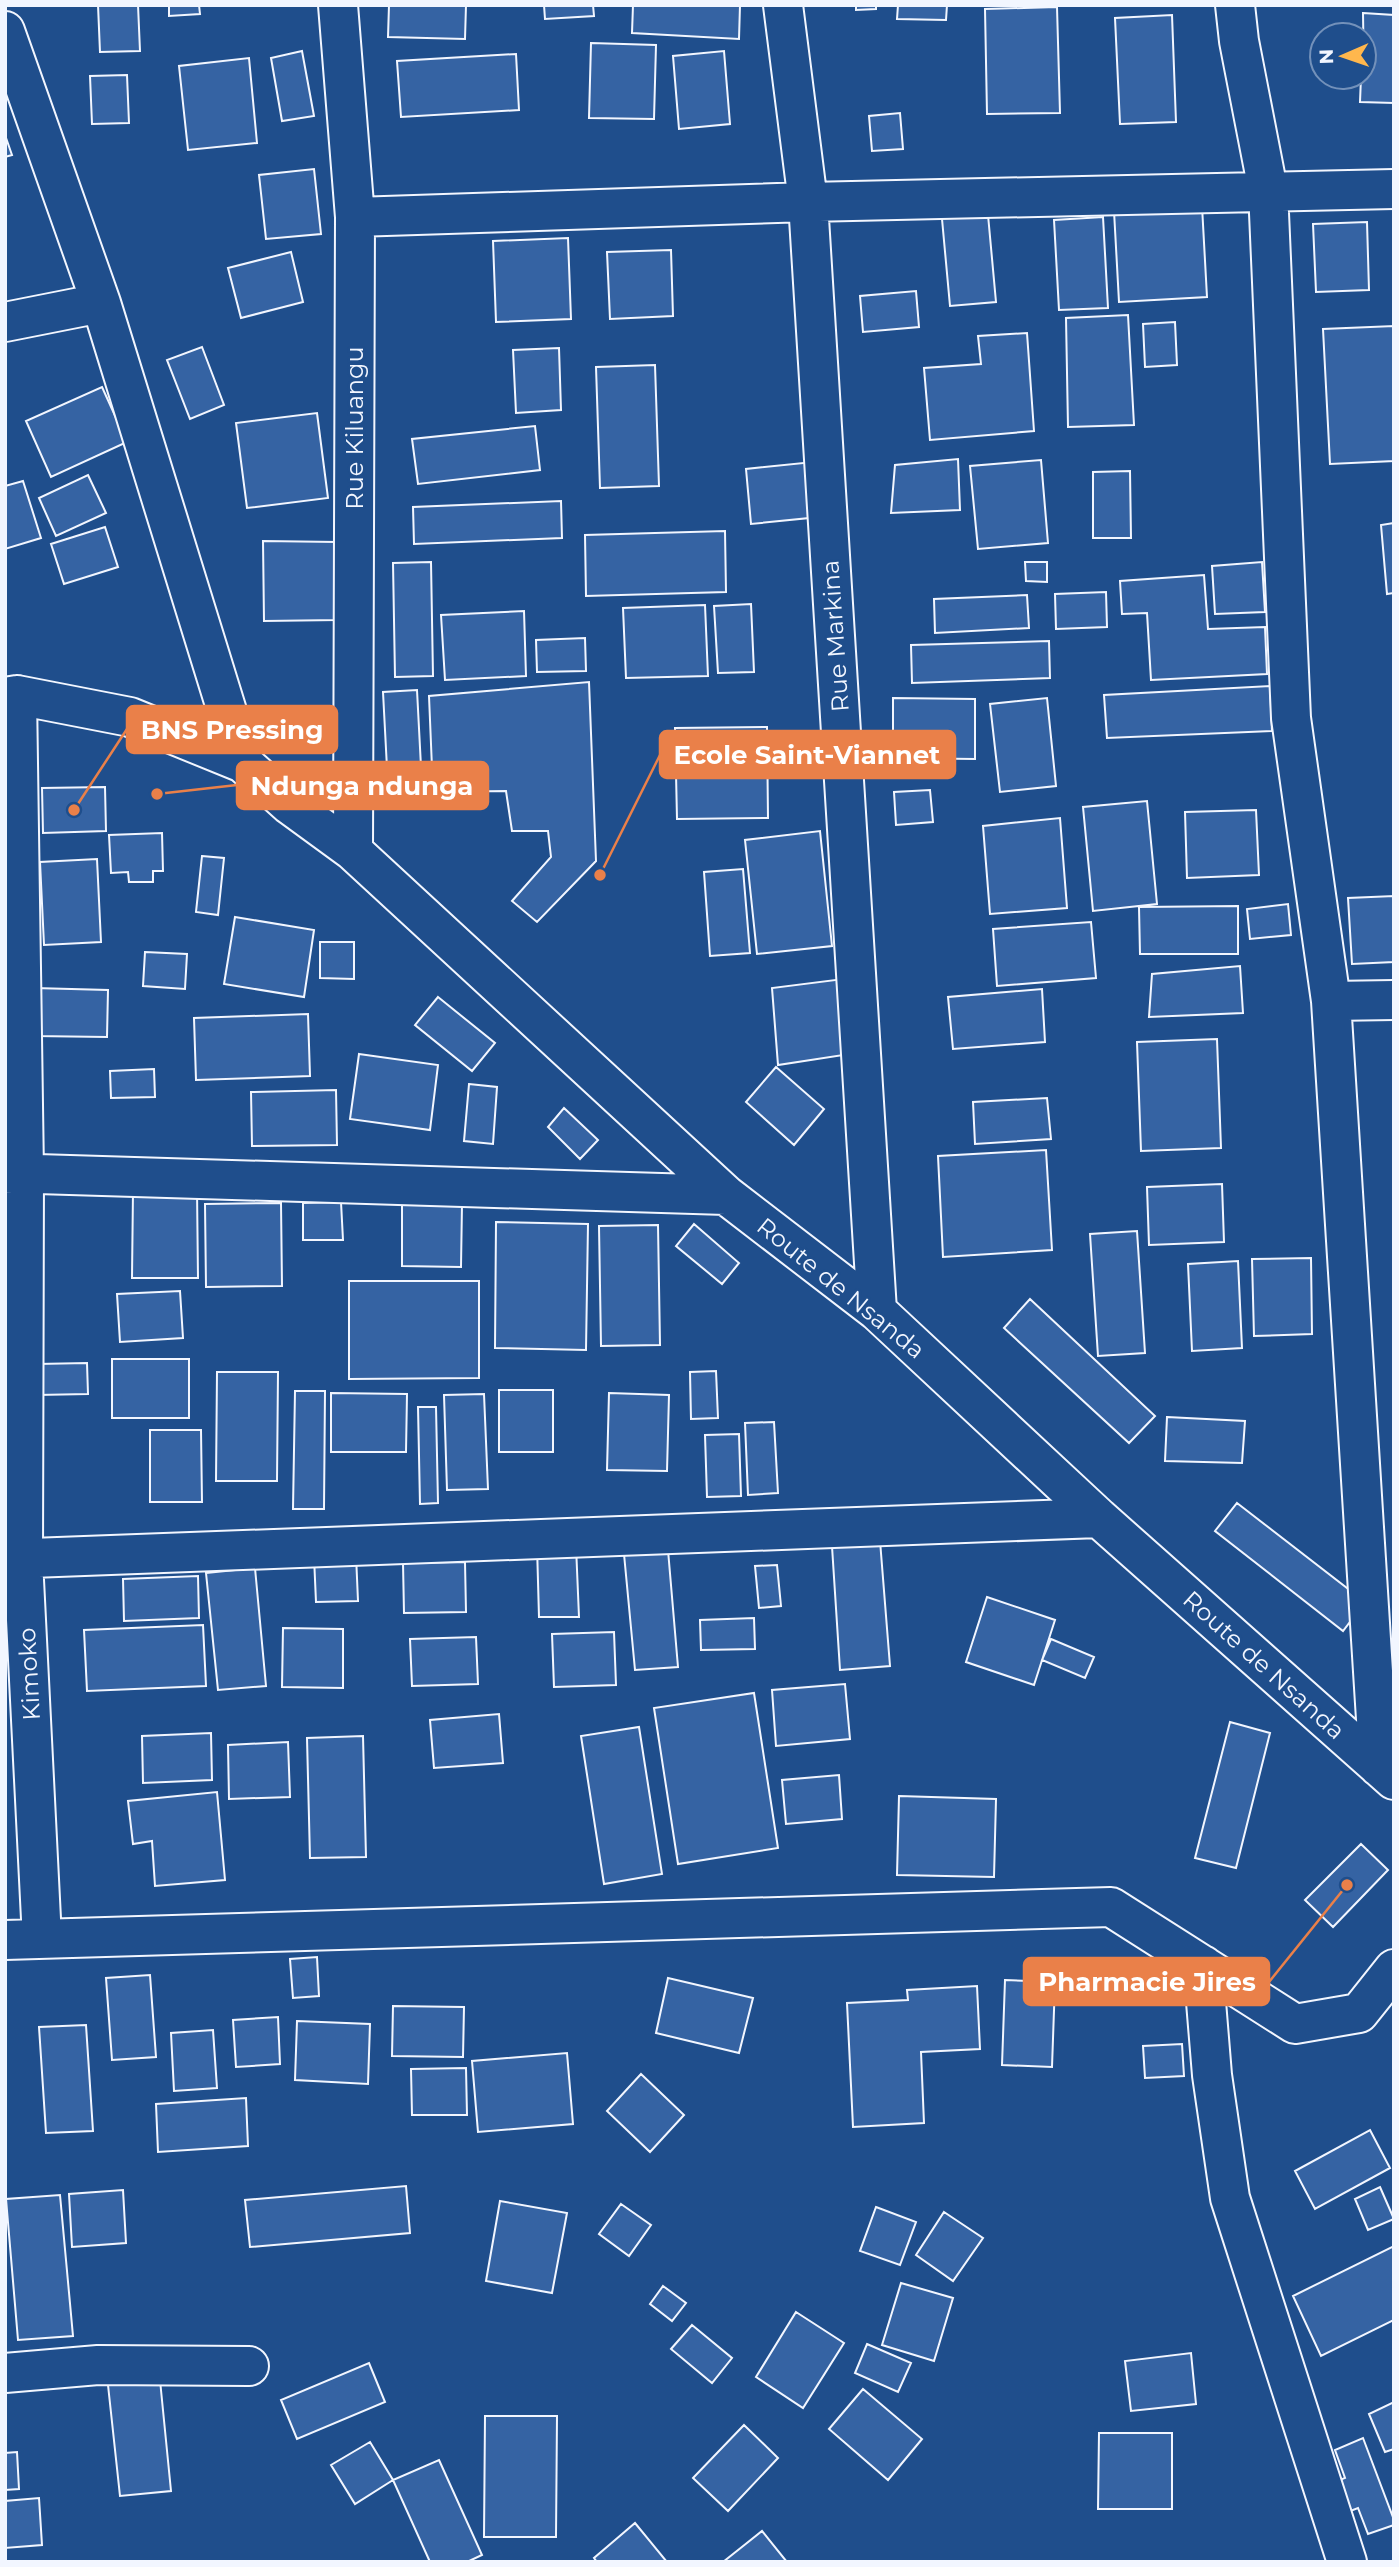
<svg xmlns="http://www.w3.org/2000/svg" width="1399" height="2567" font-family="Montserrat,sans-serif">
<rect width="100%" height="100%" fill="#1f4e8c"/>
<path fill="#3563a3" stroke="#f2f6ff" stroke-width="2" d="M 98,5 L 138,5 L 140,51 L 100,52 Z
M 169,5 L 199,5 L 200,14 L 169,16 Z
M 389,5 L 466,5 L 465,39 L 388,37 Z
M 544,5 L 593,5 L 594,16 L 545,19 Z
M 633,5 L 740,5 L 739,39 L 632,33 Z
M 856,5 L 876,5 L 876,9 L 856,10 Z
M 898,5 L 947,5 L 946,20 L 897,19 Z
M 1057,7 L 1060,113 L 987,114 L 985,9 Z
M 1363,13 L 1394,15 L 1394,103 L 1360,102 L 1361,77 L 1364,77 Z
M 1172,15 L 1176,122 L 1120,124 L 1115,18 Z
M 591,43 L 656,45 L 654,119 L 589,118 Z
M 302,51 L 314,116 L 282,121 L 271,58 Z
M 724,51 L 730,124 L 679,129 L 673,56 Z
M 516,54 L 519,110 L 401,117 L 397,61 Z
M 249,58 L 257,143 L 188,150 L 179,66 Z
M 127,75 L 129,123 L 92,124 L 90,76 Z
M 900,113 L 903,149 L 872,151 L 869,116 Z
M 5,135 L 12,155 L 5,157 Z
M 314,169 L 321,234 L 266,239 L 259,175 Z
M 987,204 L 996,302 L 950,306 L 941,208 Z
M 1202,206 L 1207,297 L 1119,302 L 1114,211 Z
M 1103,217 L 1108,308 L 1059,310 L 1054,220 Z
M 1367,222 L 1369,290 L 1316,292 L 1313,224 Z
M 568,238 L 571,319 L 496,322 L 493,241 Z
M 671,250 L 673,316 L 610,319 L 607,252 Z
M 291,252 L 303,302 L 241,318 L 228,268 Z
M 916,291 L 919,327 L 863,332 L 860,296 Z
M 1128,315 L 1134,425 L 1068,427 L 1066,318 Z
M 1175,322 L 1177,365 L 1145,367 L 1143,324 Z
M 1394,326 L 1394,461 L 1330,464 L 1323,329 Z
M 1027,333 L 1034,431 L 930,440 L 924,368 L 981,364 L 978,336 Z
M 202,347 L 224,405 L 190,419 L 167,360 Z
M 559,348 L 561,410 L 516,413 L 513,350 Z
M 655,365 L 659,486 L 600,488 L 596,367 Z
M 102,387 L 127,442 L 51,477 L 26,421 Z
M 317,413 L 328,498 L 247,508 L 236,423 Z
M 535,426 L 540,470 L 418,484 L 412,439 Z
M 958,459 L 960,510 L 891,513 L 895,465 Z
M 1041,460 L 1048,543 L 978,549 L 970,466 Z
M 813,462 L 819,517 L 751,524 L 746,469 Z
M 1130,471 L 1131,538 L 1093,538 L 1093,472 Z
M 88,475 L 106,513 L 56,536 L 39,498 Z
M 23,481 L 41,538 L 5,549 L 5,486 Z
M 561,501 L 562,538 L 414,544 L 413,507 Z
M 1394,523 L 1394,593 L 1387,594 L 1381,525 Z
M 105,527 L 118,567 L 64,584 L 51,544 Z
M 725,531 L 726,592 L 586,596 L 585,535 Z
M 263,541 L 337,542 L 338,620 L 264,621 Z
M 431,562 L 433,676 L 395,677 L 393,563 Z
M 1025,562 L 1047,562 L 1047,582 L 1026,581 Z
M 1262,562 L 1265,612 L 1215,614 L 1212,566 Z
M 1204,575 L 1208,629 L 1265,627 L 1267,674 L 1151,680 L 1147,613 L 1122,614 L 1120,581 Z
M 1106,592 L 1107,627 L 1056,629 L 1055,594 Z
M 1027,595 L 1029,628 L 935,633 L 934,599 Z
M 751,604 L 754,672 L 718,673 L 714,606 Z
M 705,605 L 708,676 L 626,678 L 623,608 Z
M 524,611 L 526,676 L 445,680 L 441,615 Z
M 585,638 L 586,671 L 537,672 L 536,640 Z
M 1049,641 L 1050,678 L 912,683 L 911,645 Z
M 589,682 L 596,861 L 537,922 L 512,901 L 551,857 L 548,831 L 512,831 L 506,791 L 433,792 L 429,696 Z
M 1270,686 L 1272,731 L 1107,738 L 1104,695 Z
M 417,690 L 422,786 L 388,787 L 383,692 Z
M 893,698 L 975,699 L 975,759 L 893,758 Z
M 1047,698 L 1056,786 L 1000,792 L 990,704 Z
M 767,727 L 768,818 L 677,819 L 675,728 Z
M 105,787 L 106,831 L 43,833 L 42,788 Z
M 930,790 L 933,822 L 896,825 L 894,792 Z
M 1147,801 L 1157,904 L 1093,911 L 1083,807 Z
M 1256,810 L 1259,875 L 1187,878 L 1185,812 Z
M 1060,818 L 1067,908 L 990,914 L 983,826 Z
M 820,831 L 832,946 L 757,954 L 745,840 Z
M 162,833 L 163,871 L 153,871 L 153,882 L 129,882 L 128,872 L 111,873 L 109,835 Z
M 202,856 L 224,858 L 218,915 L 196,912 Z
M 97,859 L 101,942 L 44,945 L 40,862 Z
M 743,869 L 750,953 L 710,956 L 704,872 Z
M 1394,896 L 1394,962 L 1352,964 L 1348,898 Z
M 1288,904 L 1291,935 L 1250,939 L 1247,909 Z
M 1238,906 L 1238,954 L 1140,954 L 1139,907 Z
M 235,917 L 314,930 L 304,997 L 224,984 Z
M 1091,922 L 1096,978 L 997,986 L 993,929 Z
M 320,942 L 354,942 L 354,979 L 320,978 Z
M 145,952 L 187,954 L 185,989 L 143,986 Z
M 1240,966 L 1243,1013 L 1149,1017 L 1152,974 Z
M 843,979 L 850,1054 L 778,1065 L 772,988 Z
M 34,988 L 108,990 L 107,1037 L 34,1036 Z
M 1042,989 L 1045,1042 L 953,1049 L 948,997 Z
M 438,997 L 495,1043 L 472,1071 L 415,1025 Z
M 308,1014 L 310,1076 L 196,1080 L 194,1018 Z
M 1217,1039 L 1221,1148 L 1141,1151 L 1137,1042 Z
M 359,1054 L 438,1065 L 430,1130 L 350,1119 Z
M 776,1067 L 824,1109 L 794,1145 L 746,1102 Z
M 154,1069 L 155,1097 L 111,1098 L 110,1071 Z
M 469,1084 L 497,1087 L 493,1144 L 464,1141 Z
M 336,1090 L 337,1145 L 252,1146 L 251,1092 Z
M 1047,1098 L 1051,1139 L 975,1144 L 973,1102 Z
M 564,1108 L 598,1140 L 580,1159 L 548,1127 Z
M 1046,1150 L 1052,1250 L 943,1257 L 938,1156 Z
M 1222,1184 L 1224,1242 L 1149,1245 L 1147,1187 Z
M 197,1189 L 198,1278 L 132,1278 L 133,1190 Z
M 341,1202 L 343,1240 L 303,1240 L 303,1203 Z
M 281,1203 L 282,1286 L 206,1287 L 205,1204 Z
M 402,1204 L 462,1204 L 461,1267 L 402,1266 Z
M 496,1222 L 588,1224 L 586,1350 L 495,1348 Z
M 694,1224 L 739,1263 L 722,1284 L 676,1246 Z
M 658,1225 L 660,1345 L 601,1346 L 599,1226 Z
M 1137,1231 L 1145,1353 L 1098,1356 L 1090,1234 Z
M 1311,1258 L 1312,1334 L 1254,1336 L 1252,1259 Z
M 1238,1261 L 1242,1348 L 1192,1351 L 1188,1264 Z
M 349,1281 L 479,1281 L 479,1378 L 349,1379 Z
M 180,1291 L 183,1338 L 120,1342 L 117,1294 Z
M 1030,1299 L 1155,1416 L 1129,1443 L 1004,1328 Z
M 112,1359 L 189,1359 L 189,1418 L 112,1418 Z
M 87,1363 L 88,1394 L 37,1395 L 37,1364 Z
M 716,1371 L 718,1418 L 691,1419 L 690,1372 Z
M 217,1372 L 278,1372 L 277,1481 L 216,1481 Z
M 499,1390 L 553,1390 L 553,1452 L 499,1452 Z
M 295,1391 L 325,1391 L 324,1509 L 293,1509 Z
M 331,1393 L 407,1394 L 406,1452 L 331,1452 Z
M 609,1393 L 669,1395 L 667,1471 L 607,1470 Z
M 484,1394 L 488,1489 L 447,1490 L 444,1395 Z
M 418,1407 L 436,1407 L 438,1503 L 420,1504 Z
M 1167,1417 L 1245,1421 L 1242,1463 L 1165,1461 Z
M 774,1422 L 778,1493 L 748,1495 L 745,1423 Z
M 150,1430 L 201,1430 L 202,1502 L 150,1502 Z
M 739,1434 L 741,1496 L 707,1497 L 705,1435 Z
M 1237,1503 L 1365,1602 L 1343,1631 L 1215,1531 Z
M 879,1528 L 890,1666 L 840,1670 L 831,1531 Z
M 537,1546 L 576,1546 L 579,1617 L 539,1617 Z
M 668,1550 L 678,1667 L 635,1670 L 624,1554 Z
M 356,1555 L 358,1601 L 316,1602 L 314,1557 Z
M 465,1562 L 466,1612 L 404,1613 L 403,1563 Z
M 777,1565 L 781,1606 L 759,1608 L 755,1566 Z
M 255,1568 L 266,1686 L 218,1690 L 206,1573 Z
M 198,1576 L 199,1618 L 124,1621 L 123,1579 Z
M 987,1597 L 1055,1620 L 1034,1685 L 966,1662 Z
M 754,1618 L 755,1649 L 701,1650 L 700,1620 Z
M 203,1625 L 206,1686 L 87,1691 L 84,1630 Z
M 283,1628 L 343,1629 L 343,1688 L 282,1687 Z
M 614,1632 L 616,1685 L 554,1687 L 552,1634 Z
M 476,1637 L 478,1684 L 412,1686 L 410,1639 Z
M 1051,1639 L 1094,1657 L 1085,1678 L 1042,1660 Z
M 845,1684 L 850,1739 L 776,1746 L 772,1690 Z
M 754,1693 L 778,1848 L 678,1864 L 654,1708 Z
M 499,1714 L 503,1763 L 434,1768 L 430,1720 Z
M 1230,1722 L 1270,1733 L 1236,1868 L 1195,1858 Z
M 639,1727 L 662,1874 L 604,1884 L 581,1736 Z
M 211,1733 L 212,1780 L 143,1783 L 142,1736 Z
M 363,1736 L 366,1857 L 310,1858 L 307,1738 Z
M 288,1742 L 290,1797 L 229,1799 L 228,1745 Z
M 839,1775 L 842,1819 L 786,1824 L 782,1780 Z
M 217,1792 L 225,1880 L 155,1886 L 152,1841 L 133,1844 L 128,1801 Z
M 899,1796 L 996,1799 L 994,1877 L 897,1875 Z
M 1361,1844 L 1388,1870 L 1333,1927 L 1305,1900 Z
M 317,1957 L 319,1996 L 293,1998 L 290,1959 Z
M 150,1975 L 156,2057 L 112,2060 L 106,1978 Z
M 668,1978 L 753,1998 L 739,2053 L 656,2033 Z
M 1005,1980 L 1055,1982 L 1052,2067 L 1002,2065 Z
M 977,1986 L 980,2049 L 921,2052 L 924,2123 L 853,2127 L 847,2003 L 908,2000 L 907,1990 Z
M 393,2006 L 464,2007 L 463,2057 L 392,2056 Z
M 278,2017 L 280,2064 L 236,2067 L 233,2020 Z
M 297,2021 L 370,2024 L 368,2084 L 295,2080 Z
M 86,2025 L 93,2131 L 46,2133 L 39,2027 Z
M 213,2030 L 217,2088 L 174,2091 L 171,2033 Z
M 1182,2044 L 1184,2076 L 1145,2078 L 1143,2046 Z
M 567,2053 L 573,2124 L 478,2132 L 472,2061 Z
M 466,2068 L 467,2115 L 412,2115 L 411,2069 Z
M 641,2074 L 684,2115 L 650,2152 L 607,2111 Z
M 246,2098 L 248,2146 L 158,2152 L 156,2104 Z
M 1370,2130 L 1390,2168 L 1315,2209 L 1295,2171 Z
M 406,2186 L 410,2233 L 250,2247 L 245,2200 Z
M 1380,2187 L 1394,2219 L 1368,2230 L 1355,2199 Z
M 123,2190 L 126,2243 L 72,2247 L 69,2194 Z
M 60,2195 L 73,2336 L 18,2340 L 6,2199 Z
M 500,2201 L 567,2213 L 552,2293 L 486,2281 Z
M 621,2204 L 651,2225 L 629,2256 L 599,2234 Z
M 876,2207 L 916,2222 L 900,2265 L 860,2251 Z
M 944,2212 L 983,2238 L 953,2281 L 916,2255 Z
M 1394,2246 L 1394,2320 L 1321,2356 L 1293,2296 Z
M 901,2283 L 953,2298 L 934,2361 L 882,2345 Z
M 663,2286 L 686,2303 L 672,2321 L 650,2304 Z
M 796,2312 L 844,2343 L 803,2408 L 756,2377 Z
M 692,2325 L 732,2358 L 712,2383 L 671,2349 Z
M 867,2344 L 911,2363 L 898,2392 L 855,2373 Z
M 1191,2353 L 1196,2404 L 1131,2411 L 1125,2361 Z
M 369,2363 L 385,2402 L 297,2439 L 281,2400 Z
M 160,2380 L 171,2491 L 120,2496 L 108,2385 Z
M 863,2389 L 922,2439 L 888,2480 L 829,2429 Z
M 1394,2402 L 1394,2449 L 1385,2452 L 1369,2414 Z
M 485,2416 L 557,2416 L 556,2537 L 484,2537 Z
M 744,2425 L 778,2458 L 728,2511 L 693,2478 Z
M 1099,2433 L 1172,2433 L 1172,2509 L 1098,2509 Z
M 1363,2438 L 1394,2520 L 1394,2525 L 1368,2534 L 1358,2508 L 1340,2515 L 1329,2484 L 1345,2478 L 1335,2450 Z
M 370,2442 L 393,2480 L 355,2504 L 331,2465 Z
M 17,2452 L 19,2489 L 5,2490 L 5,2453 Z
M 439,2460 L 482,2555 L 467,2562 L 430,2562 L 393,2480 Z
M 39,2498 L 42,2545 L 5,2548 L 5,2501 Z
M 635,2523 L 667,2562 L 597,2562 L 594,2558 Z
M 762,2531 L 787,2562 L 723,2562 Z"/>
<g fill="none" stroke-linecap="round" stroke-linejoin="round">
<g stroke="#f2f6ff" stroke-width="42">
<path id="minor" d="M 338,5 L 355,217 L 353,851
M 783,5 L 808,202 L 877,1311
M 1235,5 L 1239,41 L 1268,190 L 1291,718 L 1331,1001 L 1379,1767
M 5,31 L 101,303 L 243,763
M 355,217 L 808,202 L 1394,189
M 5,322 L 101,303
M 17,695 L 24,1173 L 23,1560 L 42,1939
M 5,697 L 17,695 L 130,717 L 243,763 L 290,805 L 353,851 L 726,1195 L 877,1311 L 1099,1518 L 1394,1780
M 1331,1001 L 1394,1000
M 5,1173 L 726,1195
M 5,1559 L 1099,1518
M 5,1940 L 1111,1907 L 1295,2024 L 1359,2013 L 1394,1969
M 1203,1965 L 1212,2075 L 1230,2198 L 1347,2562
M 5,2373 L 98,2365 L 249,2366"/>
</g>
<use href="#minor" stroke="#1f4e8c" stroke-width="38"/>
</g>
<g text-anchor="middle" dominant-baseline="central" stroke-width="5" stroke-linejoin="round" paint-order="stroke">
<g font-size="24" fill="#f2f6ff" stroke="#1f4e8c">
<text transform="translate(354 428) rotate(-90)">Rue Kiluangu</text>
<text transform="translate(835 636) rotate(-94)">Rue Markina</text>
<text transform="translate(841 1288) rotate(39)">Route de Nsanda</text>
<text transform="translate(1264 1665) rotate(42)">Route de Nsanda</text>
<text transform="translate(29 1674) rotate(-93)">Kimoko</text>
</g>
</g>
<path fill="none" stroke="#ea8049" stroke-width="2.5" d="M74 810L127 729M600 875L660 755M157 794L237 785M1347 1885L1269 1982"/>
<g fill="#ea8049" stroke="#1f4e8c" stroke-width="2.5">
<circle cx="74" cy="810" r="7"/>
<circle cx="600" cy="875" r="7"/>
<circle cx="157" cy="794" r="7"/>
<circle cx="1347" cy="1885" r="7"/>
</g>
<g fill="#ea8049" stroke="#ea8049" stroke-width="2.5">
<rect x="127" y="706" width="210" height="47" rx="7"/>
<rect x="660" y="731" width="295" height="47" rx="7"/>
<rect x="237" y="762" width="251" height="47" rx="7"/>
<rect x="1024" y="1958" width="245" height="47" rx="7"/>
</g>
<g font-size="26" text-anchor="middle" font-weight="bold" fill="#fff">
<text x="232" y="739">BNS Pressing</text>
<text x="807" y="764">Ecole Saint-Viannet</text>
<text x="362" y="795">Ndunga ndunga</text>
<text x="1147" y="1991">Pharmacie Jires</text>
</g>
<rect width="1399" height="2567" fill="none" stroke="#f2f6ff" stroke-width="14"/>
<g transform="translate(1343 56) rotate(268)"><circle r="33" fill="#1f4e8c" stroke="#7391ba" stroke-width="2"/>
<path d="M0-5L12 26L0 18L-12 26Z" fill="#ffb74d"/>
<text y="-10" font-size="19" font-weight="bold" text-anchor="middle" fill="#f2f6ff">N</text>
</g>
</svg>
